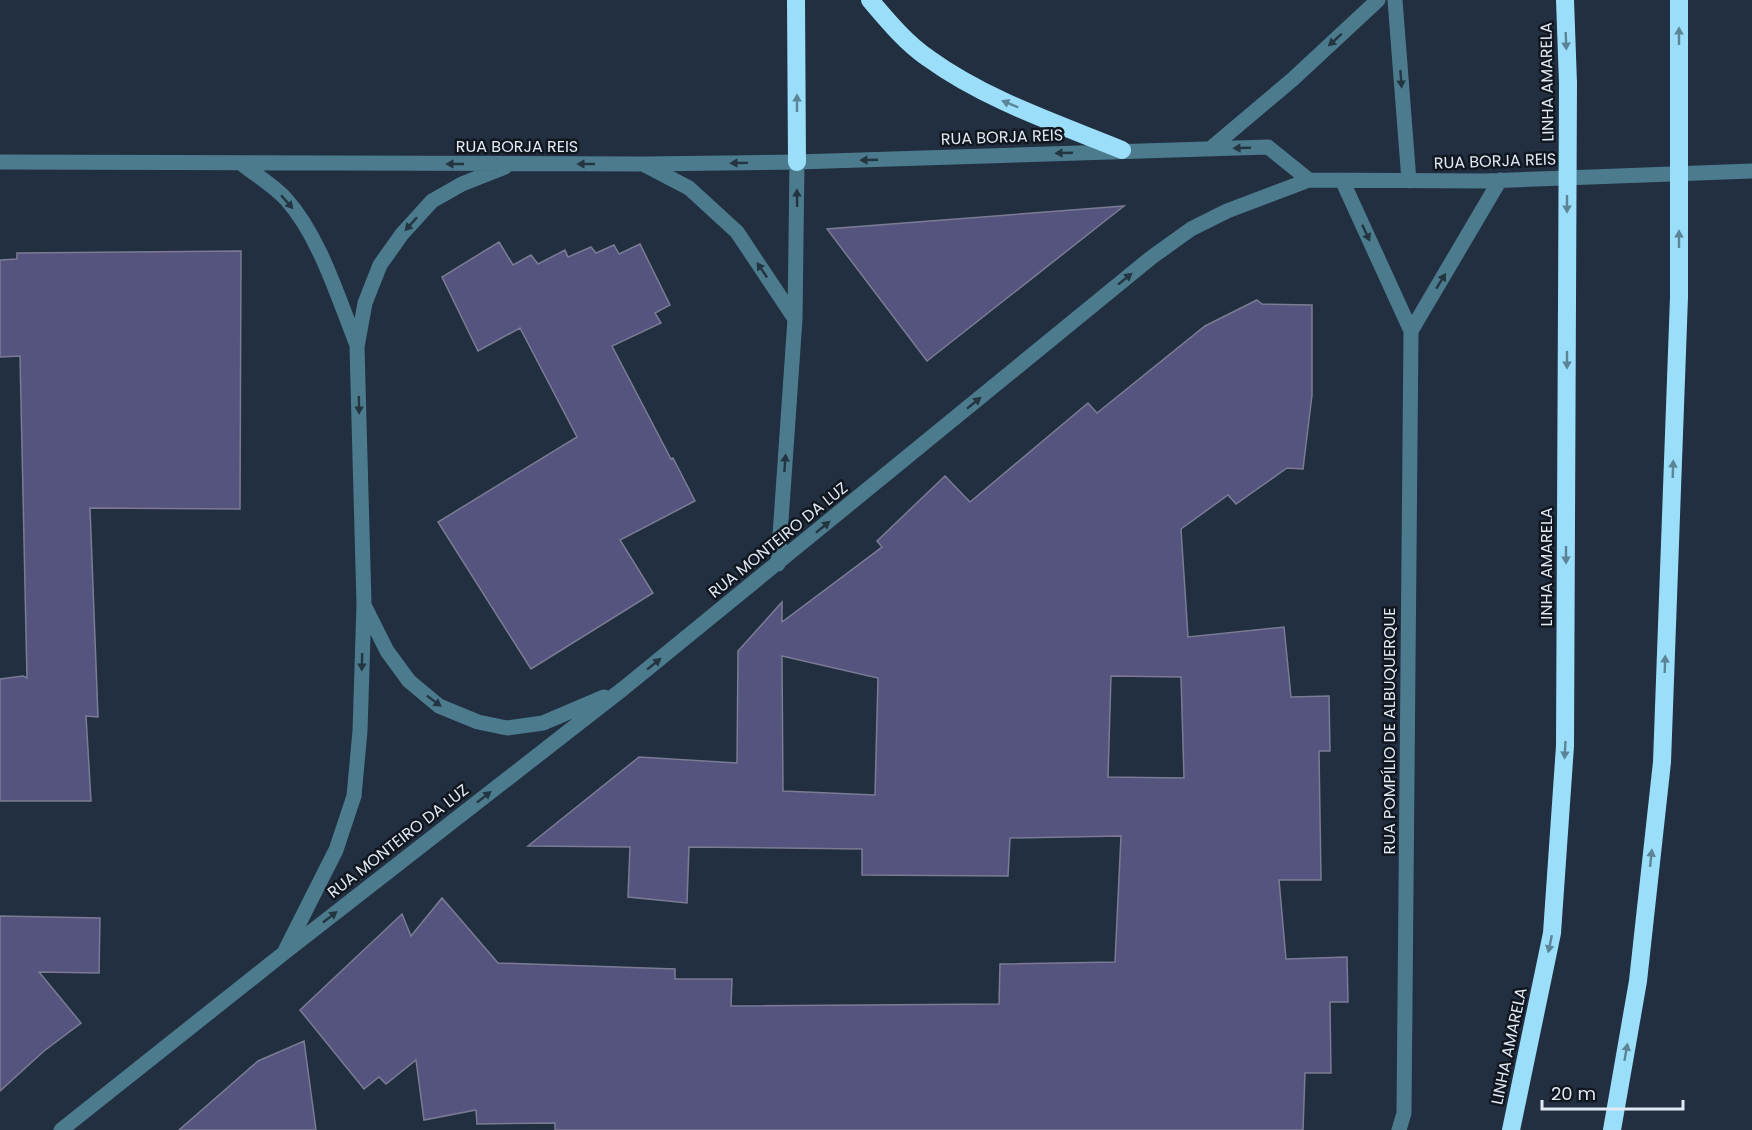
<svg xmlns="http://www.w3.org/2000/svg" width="1752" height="1130" font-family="Poppins,sans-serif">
<rect width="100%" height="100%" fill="#212f41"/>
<path fill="#54547f" stroke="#7b7c94" stroke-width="1.5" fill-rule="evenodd" d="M 1124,206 L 927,361 L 827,229 Z
M 499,242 L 513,265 L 531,255 L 538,264 L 565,250 L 568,257 L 591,247 L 596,253 L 614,245 L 619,254 L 640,244 L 670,305 L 655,313 L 661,323 L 612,346 L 671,459 L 673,458 L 695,501 L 620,540 L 653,593 L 531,669 L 438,522 L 577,437 L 520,328 L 478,351 L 442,277 Z
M 241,251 L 240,509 L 90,508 L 98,717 L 86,716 L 91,801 L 0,801 L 0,679 L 23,676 L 27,678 L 20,356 L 0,357 L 0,260 L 17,259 L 17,253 Z
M 1257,300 L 1262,304 L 1312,305 L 1312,395 L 1303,469 L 1287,468 L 1236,504 L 1228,495 L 1181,529 L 1188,637 L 1284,627 L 1291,697 L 1329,696 L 1330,751 L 1319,751 L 1321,880 L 1279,880 L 1286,959 L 1347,957 L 1348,1002 L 1330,1002 L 1331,1073 L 1305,1073 L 1303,1130 L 555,1130 L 555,1123 L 477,1124 L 476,1110 L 424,1120 L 416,1060 L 386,1084 L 379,1077 L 364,1089 L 300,1010 L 402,914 L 411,936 L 442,898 L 498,963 L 675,969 L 675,979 L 732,979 L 731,1006 L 999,1004 L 1000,964 L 1115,962 L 1121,836 L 1010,838 L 1008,876 L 862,875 L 862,849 L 689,847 L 687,903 L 628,897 L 630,847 L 528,846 L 639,757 L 737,763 L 738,651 L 782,602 L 782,622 L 882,547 L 877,541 L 945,476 L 970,502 L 1088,403 L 1097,413 L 1205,326 ZM 782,656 L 878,678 L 875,795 L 783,791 ZM 1111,676 L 1181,677 L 1184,778 L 1108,777 Z
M 0,916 L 100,918 L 99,973 L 39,972 L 81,1023 L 44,1051 L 0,1091 Z
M 304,1041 L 316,1130 L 179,1130 L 258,1061 Z"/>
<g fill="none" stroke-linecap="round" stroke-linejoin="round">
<path stroke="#4c7b8d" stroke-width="15" d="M 1395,0 L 1409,181
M 1210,149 L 1293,79 L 1378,0
M 0,162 L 645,164 L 797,162 L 1268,147 L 1309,180 L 1484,181 L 1752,171
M 242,164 C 256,175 274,186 286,199 C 320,237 338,298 357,345
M 645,165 L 689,188 L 737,232 L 795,319
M 1342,180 L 1411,331 L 1404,1113 L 1399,1130
M 1411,331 L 1500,180
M 778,564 L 795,319 L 797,162
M 365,607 L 387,651 L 409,681 L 439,706 L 478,722 L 507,728 L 543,723 L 604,697
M 286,949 L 336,850 L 354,796 L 360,731 L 364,604 L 357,347 L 365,303 L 380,265 L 402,234 L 432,201 L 462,184 L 505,167
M 61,1130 L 284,953 L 624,688 L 1152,257 L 1191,229 L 1227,211 L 1309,180"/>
<path stroke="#9adef9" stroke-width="18" d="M 796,0 L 797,162
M 870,0 C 887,20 906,43 928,58 C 986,100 1056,123 1122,150
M 1565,0 L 1568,83
M 1679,71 L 1679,0
M 1511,1130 L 1552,933 L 1565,746 L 1567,301
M 1612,1130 L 1638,981 L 1662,762 L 1679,297"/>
<path stroke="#9adef9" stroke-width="18" d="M 1679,71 L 1679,297
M 1567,301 L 1568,83"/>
</g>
<defs><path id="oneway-solid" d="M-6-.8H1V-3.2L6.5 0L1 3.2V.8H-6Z" transform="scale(1.5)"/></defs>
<g fill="#5c8497">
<use href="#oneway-solid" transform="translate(1679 36) rotate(-90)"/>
<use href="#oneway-solid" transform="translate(1566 41) rotate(88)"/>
<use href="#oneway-solid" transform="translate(797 103) rotate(-90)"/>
<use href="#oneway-solid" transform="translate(1010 104) rotate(-157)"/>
<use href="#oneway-solid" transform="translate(1567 204) rotate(90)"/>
<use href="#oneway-solid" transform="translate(1679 239) rotate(-90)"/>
<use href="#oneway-solid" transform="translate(1567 360) rotate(90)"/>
<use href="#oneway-solid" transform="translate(1673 469) rotate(-88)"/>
<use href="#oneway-solid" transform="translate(1566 555) rotate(90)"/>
<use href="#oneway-solid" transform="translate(1665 664) rotate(-88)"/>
<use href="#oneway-solid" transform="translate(1565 750) rotate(93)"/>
<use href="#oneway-solid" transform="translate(1651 858) rotate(-84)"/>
<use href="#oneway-solid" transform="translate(1550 944) rotate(102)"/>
<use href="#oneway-solid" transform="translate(1626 1052) rotate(-80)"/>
</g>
<g fill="#233540">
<use href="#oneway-solid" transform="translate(1335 40) rotate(138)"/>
<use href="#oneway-solid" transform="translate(1401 79) rotate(86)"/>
<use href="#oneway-solid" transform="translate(1242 148) rotate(178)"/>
<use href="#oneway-solid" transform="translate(1064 153) rotate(178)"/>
<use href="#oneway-solid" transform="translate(869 160) rotate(178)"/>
<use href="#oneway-solid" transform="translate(739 163) rotate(179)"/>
<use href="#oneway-solid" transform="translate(455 164) rotate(180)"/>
<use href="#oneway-solid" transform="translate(586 164) rotate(-180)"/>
<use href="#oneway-solid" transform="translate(797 198) rotate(-91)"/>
<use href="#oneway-solid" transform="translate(287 202) rotate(49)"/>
<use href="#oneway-solid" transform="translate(411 224) rotate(132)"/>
<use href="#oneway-solid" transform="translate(1366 233) rotate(65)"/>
<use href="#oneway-solid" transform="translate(762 270) rotate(-124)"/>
<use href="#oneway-solid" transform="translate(1125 279) rotate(-39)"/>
<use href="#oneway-solid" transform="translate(1441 281) rotate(-59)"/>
<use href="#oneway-solid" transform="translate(974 403) rotate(-39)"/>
<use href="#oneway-solid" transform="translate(359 405) rotate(89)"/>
<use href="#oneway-solid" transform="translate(785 463) rotate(-86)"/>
<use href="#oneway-solid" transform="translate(823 527) rotate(-39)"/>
<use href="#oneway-solid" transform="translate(362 662) rotate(91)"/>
<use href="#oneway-solid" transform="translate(654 664) rotate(-39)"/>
<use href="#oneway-solid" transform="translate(434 701) rotate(37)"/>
<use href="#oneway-solid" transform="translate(484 797) rotate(-38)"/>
<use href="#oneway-solid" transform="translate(330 917) rotate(-38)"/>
</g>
<g text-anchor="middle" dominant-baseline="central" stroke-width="5" stroke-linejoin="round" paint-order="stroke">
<g font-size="16" fill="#e0e9f4" stroke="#11171f">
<text transform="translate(1547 82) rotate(-91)">LINHA AMARELA</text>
<text transform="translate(1002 137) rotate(-2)">RUA BORJA REIS</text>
<text x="517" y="146">RUA BORJA REIS</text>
<text transform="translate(1495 161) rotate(-2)">RUA BORJA REIS</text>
<text transform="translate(778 540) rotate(-39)">RUA MONTEIRO DA LUZ</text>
<text transform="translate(1546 567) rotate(-90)">LINHA AMARELA</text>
<text transform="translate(1389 731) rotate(-90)">RUA POMPÍLIO DE ALBUQUERQUE</text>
<text transform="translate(398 841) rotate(-38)">RUA MONTEIRO DA LUZ</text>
<text transform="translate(1509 1046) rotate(-78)">LINHA AMARELA</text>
</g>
</g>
<path d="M1542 1100v9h141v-9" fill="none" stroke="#e0e9f4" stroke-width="3"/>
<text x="1551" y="1100" font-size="18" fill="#e0e9f4" stroke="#11171f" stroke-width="4.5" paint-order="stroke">20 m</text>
</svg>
